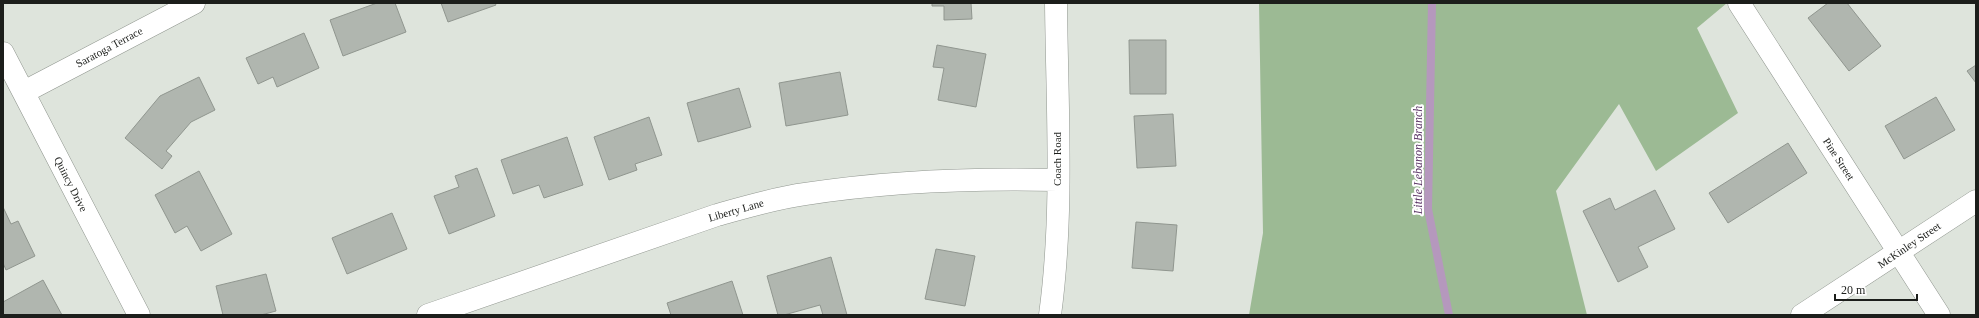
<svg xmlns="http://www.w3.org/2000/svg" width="1979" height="318" font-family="Georgia,serif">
<rect width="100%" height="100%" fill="#dee4dc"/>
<path fill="#9cba94" d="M 1259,3 L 1727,3 L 1697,28 L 1738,113 L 1656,171 L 1619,104 L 1556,191 L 1587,315 L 1249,315 L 1263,233 Z"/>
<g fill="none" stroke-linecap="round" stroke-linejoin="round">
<path stroke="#b598bd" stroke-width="8" d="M 1432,3 L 1428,209 L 1449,315"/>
</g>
<path fill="#b0b6af" stroke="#90968f" d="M 377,3 L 395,3 L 406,32 L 343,56 L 330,20 Z
M 441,3 L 495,3 L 496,5 L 448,22 Z
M 932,3 L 971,3 L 972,19 L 944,20 L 944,6 L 932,6 Z
M 1828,3 L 1847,3 L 1881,46 L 1849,71 L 1808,18 Z
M 304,33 L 319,68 L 277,87 L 273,77 L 258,84 L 246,58 Z
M 1129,40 L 1166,40 L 1166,94 L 1130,94 Z
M 937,45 L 986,54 L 976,107 L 938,100 L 944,68 L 933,67 Z
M 1976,65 L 1976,83 L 1967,71 Z
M 840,72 L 848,115 L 786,126 L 779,83 Z
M 199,77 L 215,110 L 191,122 L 166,151 L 172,156 L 162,169 L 125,138 L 160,96 Z
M 739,88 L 751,127 L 698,142 L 687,103 Z
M 1936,97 L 1955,130 L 1904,159 L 1885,126 Z
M 1173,114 L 1176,166 L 1137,168 L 1134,116 Z
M 649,117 L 662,155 L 635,164 L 637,170 L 609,180 L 594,137 Z
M 567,137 L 583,185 L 544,198 L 539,185 L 513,194 L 501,160 Z
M 1788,143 L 1807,173 L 1728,223 L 1709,193 Z
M 477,168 L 495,216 L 449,234 L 434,196 L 459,187 L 455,176 Z
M 199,171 L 232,234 L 201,251 L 187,226 L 175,233 L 155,195 Z
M 1655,190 L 1675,229 L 1638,247 L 1648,267 L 1618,282 L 1583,211 L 1610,198 L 1615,210 Z
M 3,207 L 11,224 L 18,221 L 35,256 L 6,270 L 3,263 Z
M 392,213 L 407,249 L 347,274 L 332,238 Z
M 1136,222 L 1177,225 L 1173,271 L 1132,268 Z
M 936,249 L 975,256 L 965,306 L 925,299 Z
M 831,257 L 847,315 L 823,315 L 820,305 L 784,315 L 778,315 L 767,276 Z
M 266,274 L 276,311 L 261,315 L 223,315 L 216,286 Z
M 43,280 L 62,315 L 3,315 L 3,302 Z
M 732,281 L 743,315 L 671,315 L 667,303 Z"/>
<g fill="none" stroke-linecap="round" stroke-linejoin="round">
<g stroke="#90968f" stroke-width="23">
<path id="street" d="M 1739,3 L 1939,315
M 3,53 L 139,315
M 24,92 L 194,3
M 428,315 L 717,215 C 746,207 775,198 805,194 C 889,181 974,178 1058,180
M 1050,315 C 1064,212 1057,106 1056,3
M 1802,315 L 1976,201"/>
</g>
<use href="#street" stroke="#fff" stroke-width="22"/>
</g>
<g text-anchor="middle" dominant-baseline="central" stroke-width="4" stroke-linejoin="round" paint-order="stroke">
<g font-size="11" fill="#1c1e1b" stroke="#fff">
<text transform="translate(109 47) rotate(-28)">Saratoga Terrace</text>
<text transform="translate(1057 159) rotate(-90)">Coach Road</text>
<text transform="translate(1839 159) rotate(57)">Pine Street</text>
<text transform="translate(71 184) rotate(63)">Quincy Drive</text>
<text transform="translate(736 210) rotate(-16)">Liberty Lane</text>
<text transform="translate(1909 245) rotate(-34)">McKinley Street</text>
</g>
<g font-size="12" font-style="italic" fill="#5b3566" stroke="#fff">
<text transform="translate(1418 160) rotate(-90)">Little Lebanon Branch</text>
</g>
</g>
<rect width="1979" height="318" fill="none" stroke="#1c1e1b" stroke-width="8"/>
<path d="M1835 294v6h82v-6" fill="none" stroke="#1c1e1b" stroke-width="2"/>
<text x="1841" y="294" font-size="12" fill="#1c1e1b" stroke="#ffffff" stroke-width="3" paint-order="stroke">20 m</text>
</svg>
